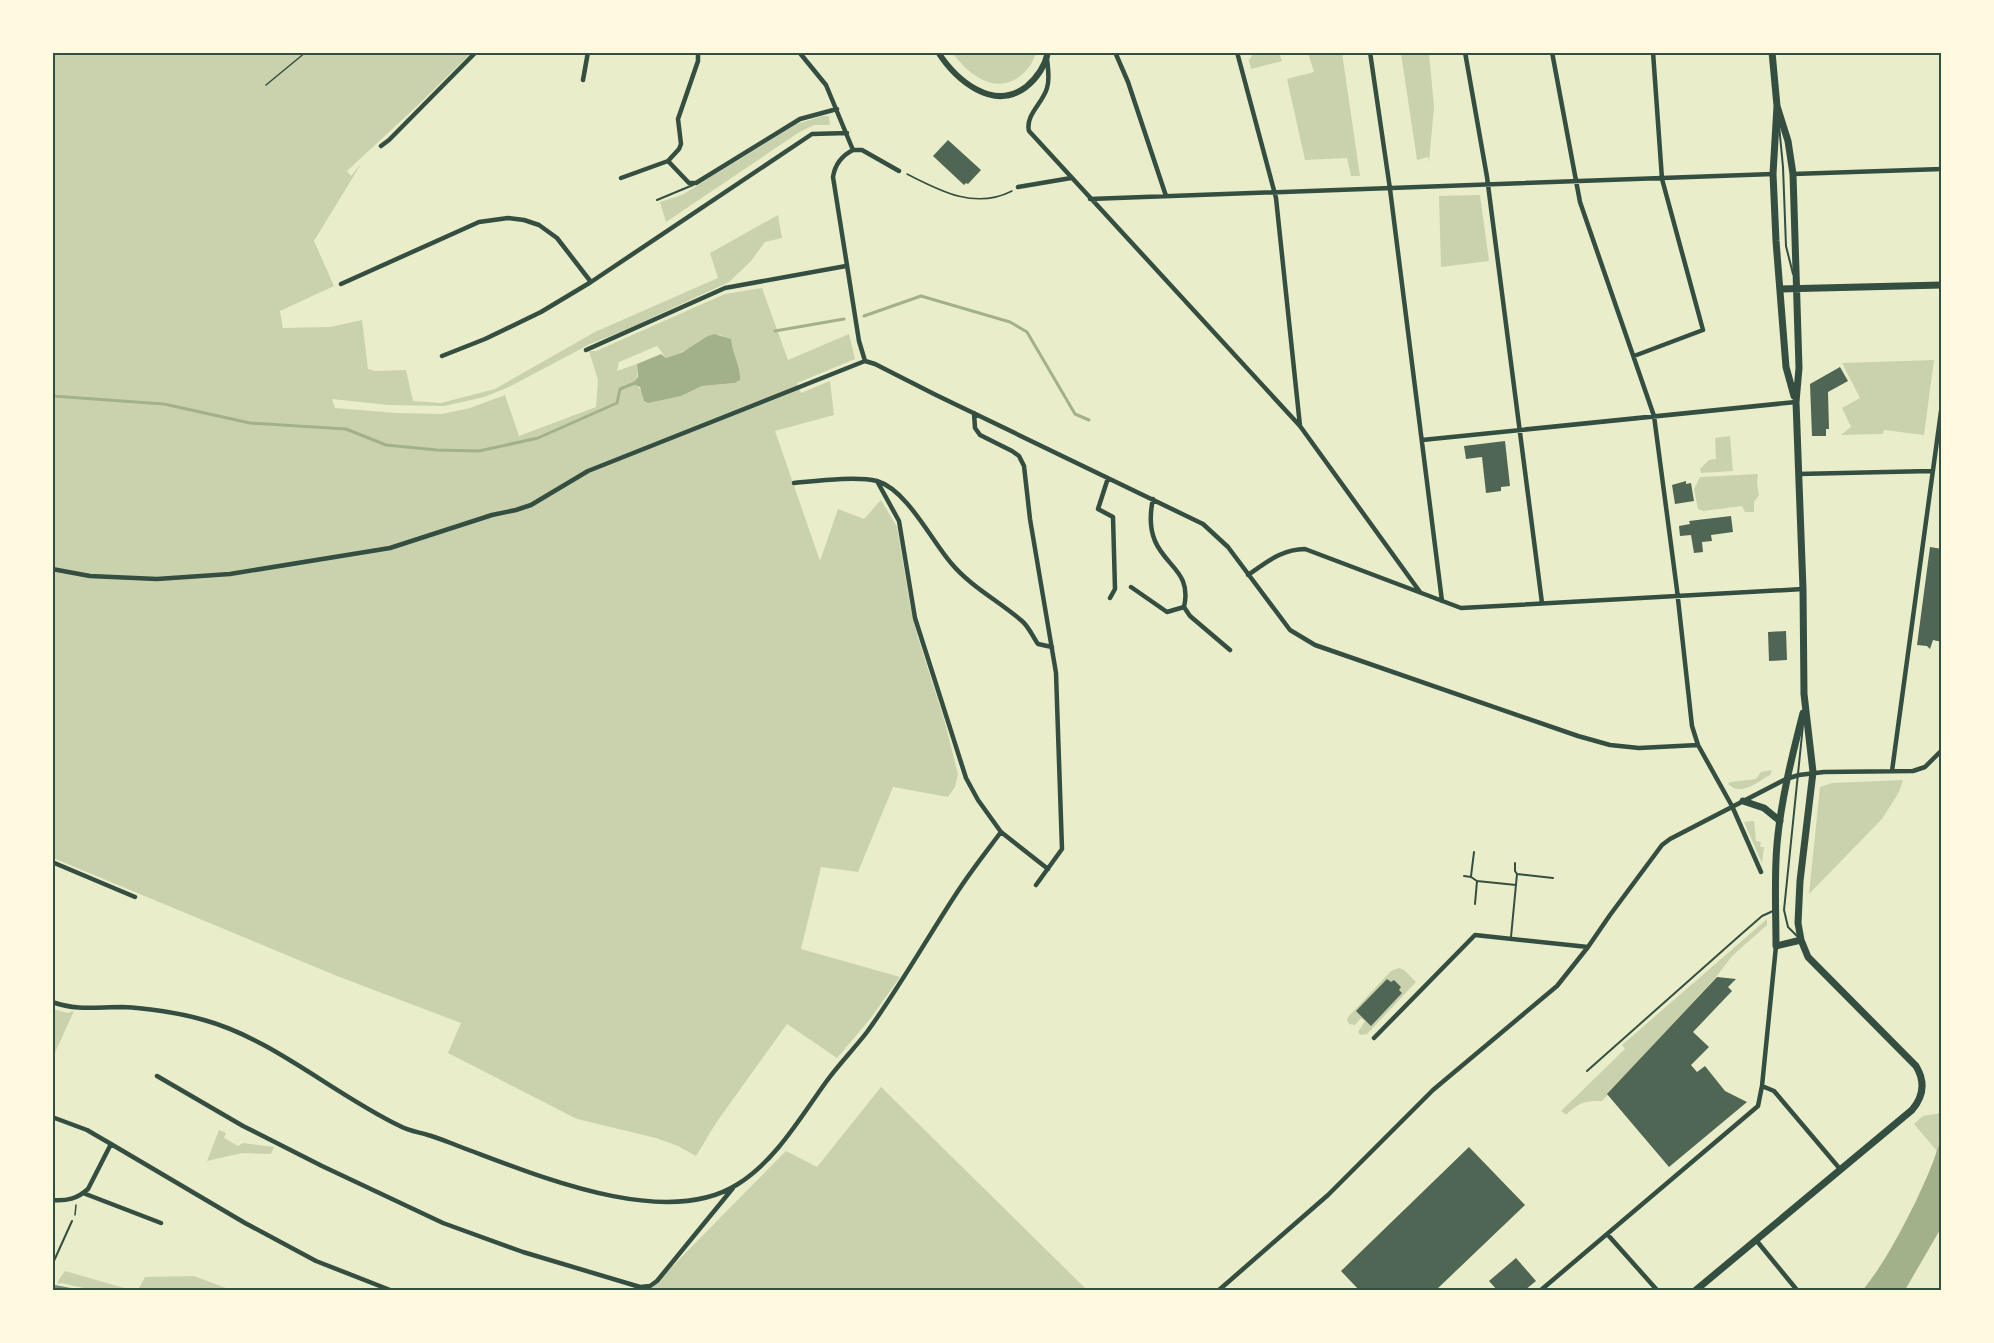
<svg xmlns="http://www.w3.org/2000/svg" width="1994" height="1343" font-family="'Fira Sans',sans-serif">
<rect width="100%" height="100%" fill="#e9edc9"/>
<path fill="#cad2ad" fill-rule="evenodd" d="M 1279,52 L 1282,61 L 1251,69 L 1249,60 L 1254,53 Z
M 52,53 L 471,53 L 417,106 L 347,171 L 351,176 L 361,164 L 314,241 L 334,286 L 280,311 L 283,328 L 330,327 L 362,320 L 368,369 L 375,371 L 406,370 L 413,401 L 441,403 L 495,389 L 595,332 L 718,278 L 710,253 L 778,215 L 782,238 L 765,242 L 751,261 L 729,282 L 623,331 L 590,344 L 509,387 L 484,397 L 444,406 L 388,405 L 332,399 L 335,408 L 397,413 L 442,414 L 470,408 L 505,395 L 519,436 L 596,407 L 598,380 L 589,351 L 596,351 L 725,294 L 762,288 L 788,360 L 849,334 L 855,359 L 797,383 L 801,393 L 830,381 L 834,415 L 775,431 L 820,561 L 838,509 L 864,519 L 881,500 L 897,527 L 910,605 L 918,638 L 944,719 L 958,774 L 955,787 L 948,797 L 893,787 L 858,872 L 821,867 L 801,949 L 900,977 L 870,1019 L 837,1058 L 787,1024 L 716,1123 L 696,1156 L 678,1146 L 656,1138 L 577,1119 L 448,1053 L 461,1023 L 337,976 L 53,858 ZM 720,335 L 726,338 L 740,380 L 736,383 L 702,386 L 681,396 L 644,401 L 642,392 L 637,385 L 637,364 L 617,371 L 619,362 L 657,346 L 666,358 L 692,348 L 706,337 Z
M 956,53 L 956,52 L 1036,53 C 1029,76 1005,92 981,79 C 969,73 961,63 953,54 Z
M 1308,53 L 1342,53 L 1360,176 L 1351,176 L 1347,158 L 1305,160 L 1287,79 L 1314,72 Z
M 1401,53 L 1429,53 L 1434,107 L 1429,162 L 1428,157 L 1417,160 Z
M 822,116 L 829,116 L 830,125 L 814,125 L 798,133 L 666,222 L 660,202 L 682,195 L 797,124 Z
M 1480,195 L 1489,261 L 1441,267 L 1439,196 Z
M 1934,360 L 1924,435 L 1884,430 L 1883,434 L 1841,435 L 1851,427 L 1842,408 L 1860,398 L 1842,363 Z
M 1730,436 L 1733,471 L 1701,473 L 1700,469 L 1709,460 L 1716,459 L 1715,438 Z
M 1758,474 L 1757,483 L 1759,495 L 1754,502 L 1754,512 L 1745,512 L 1742,506 L 1703,511 L 1698,509 L 1694,489 L 1700,477 Z
M 1772,770 L 1770,775 C 1757,782 1741,797 1728,784 L 1730,782 L 1756,779 L 1761,772 Z
M 1903,780 L 1899,792 L 1882,819 L 1809,894 L 1820,787 L 1832,783 Z
M 1754,821 L 1756,841 L 1761,842 L 1760,847 L 1764,847 L 1762,863 L 1744,822 Z
M 1767,919 L 1767,925 L 1732,956 L 1716,977 L 1602,1101 C 1583,1101 1579,1103 1566,1115 L 1561,1111 L 1625,1049 L 1622,1045 Z
M 1399,968 L 1404,970 L 1416,982 L 1367,1034 L 1360,1035 L 1358,1032 L 1365,1021 L 1361,1018 L 1355,1025 L 1349,1024 L 1347,1020 L 1348,1017 L 1391,971 Z
M 53,1009 L 67,1013 L 74,1011 L 53,1057 Z
M 881,1087 L 1087,1290 L 649,1290 L 786,1151 L 817,1167 Z
M 1941,1113 L 1941,1132 L 1937,1151 L 1914,1124 L 1923,1116 Z
M 219,1130 L 226,1133 L 224,1138 L 238,1146 L 243,1143 L 274,1147 L 271,1154 L 242,1153 L 207,1161 Z
M 65,1271 L 131,1290 L 93,1290 L 61,1283 L 58,1284 L 58,1281 Z
M 194,1276 L 231,1290 L 138,1290 L 145,1277 Z"/>
<path fill="#a3b18a" d="M 714,334 L 731,339 C 732,353 741,367 740,380 L 735,383 L 702,386 L 681,396 L 648,403 L 644,401 L 640,387 L 633,384 L 638,377 L 637,364 L 661,354 L 666,358 L 683,352 L 706,337 Z
M 1941,1135 L 1942,1226 L 1937,1235 L 1905,1290 L 1863,1290 C 1885,1262 1900,1233 1916,1201 C 1926,1179 1936,1159 1941,1135 Z"/>
<g fill="none" stroke-linecap="round" stroke-linejoin="round">
<path stroke="#a3b18a" stroke-width="3" d="M 864,316 L 921,296 L 1010,322 L 1027,332 L 1075,414 L 1089,420
M 775,331 L 844,319
M 52,396 L 164,404 L 250,423 L 346,429 L 386,445 L 437,450 L 479,451 L 538,438 L 617,403 L 620,389 L 635,383"/>
</g>
<path fill="#4f6655" d="M 948,140 L 981,170 L 968,184 L 966,183 L 964,185 L 933,156 Z
M 1840,367 L 1848,381 L 1828,392 L 1829,429 L 1826,429 L 1826,436 L 1812,436 L 1810,384 Z
M 1505,441 L 1510,486 L 1501,487 L 1501,491 L 1486,493 L 1482,457 L 1466,459 L 1464,446 Z
M 1686,481 L 1686,484 L 1691,483 L 1694,501 L 1675,504 L 1672,485 Z
M 1731,516 L 1733,532 L 1711,535 L 1712,541 L 1702,542 L 1703,552 L 1694,553 L 1691,535 L 1680,536 L 1679,526 L 1690,524 L 1689,521 Z
M 1930,547 L 1942,549 L 1942,642 L 1933,640 L 1930,649 L 1927,646 L 1917,645 Z
M 1786,631 L 1787,660 L 1769,661 L 1768,632 Z
M 1717,977 L 1736,979 L 1728,987 L 1732,991 L 1693,1032 L 1709,1047 L 1691,1065 L 1697,1072 L 1705,1066 L 1725,1091 L 1747,1102 L 1669,1167 L 1607,1094 Z
M 1387,979 L 1391,982 L 1394,980 L 1401,987 L 1399,990 L 1402,993 L 1371,1026 L 1356,1011 Z
M 1469,1147 L 1525,1205 L 1436,1290 L 1359,1290 L 1341,1271 Z
M 1516,1258 L 1536,1281 L 1525,1290 L 1497,1290 L 1489,1281 Z"/>
<g fill="none" stroke-linecap="round" stroke-linejoin="round">
<path stroke="#344e41" stroke-width="1.5" d="M 266,85 L 306,52
M 907,174 C 940,191 975,210 1012,191
M 75,1215 L 76,1205"/>
<path stroke="#344e41" stroke-width="2" d="M 1779,125 L 1783,167 L 1786,246 L 1793,274
M 657,200 L 693,185
M 1517,874 L 1553,878
M 1464,876 L 1471,877 L 1477,881 L 1516,885
M 1471,876 L 1474,852
M 1475,904 L 1477,881
M 1511,937 L 1517,874 L 1515,871 L 1515,863
M 1799,938 L 1788,927 L 1784,910 L 1803,725
M 1587,1071 L 1738,937 L 1762,916 L 1773,911
M 54,1283 L 53,1263 L 72,1221"/>
<path stroke="#344e41" stroke-width="4.5" d="M 698,52 L 698,61 L 678,119 L 681,144 L 679,149 L 668,161 L 689,183 L 696,183 L 800,119 L 837,109
M 799,52 L 826,85 L 853,150 L 862,150 L 899,171
M 1115,52 L 1128,82 L 1166,196
M 1237,52 L 1276,198 L 1300,426
M 1370,52 L 1390,189 L 1442,601
M 1465,52 L 1487,177 L 1542,603
M 1552,52 L 1580,202 L 1654,416 L 1677,590 L 1692,726 L 1698,745 L 1732,806 L 1761,872
M 1047,59 C 1048,68 1050,79 1047,88 C 1043,103 1025,115 1029,131 L 1300,426 L 1420,592
M 583,80 L 588,52
M 381,146 L 389,140 L 476,52
M 853,150 C 841,156 835,164 833,177 L 859,341 L 865,361
M 1793,174 L 1942,169
M 621,178 L 668,161
M 1018,187 L 1071,178
M 1090,199 L 1773,174
M 341,284 L 479,222 L 508,218 L 524,220 L 539,225 L 557,238 L 591,282
M 586,350 L 725,288 L 846,266
M 442,356 L 485,339 L 541,312 L 591,282 L 812,134 L 847,133
M 1634,356 L 1703,330 L 1662,179 L 1653,52
M 865,361 L 875,364 L 936,395 L 1203,524 L 1228,547 L 1290,630 L 1315,645 L 1578,736 L 1610,745 L 1639,748 L 1698,745
M 974,413 L 975,428 L 980,435 L 1012,451 L 1019,456 L 1024,466 L 1030,519 L 1056,673 L 1062,849 L 1036,885
M 1422,440 L 1796,402
M 1798,474 L 1931,471
M 1108,478 L 1098,509 L 1113,517 L 1115,589 L 1110,598
M 877,481 L 899,521 L 915,618 L 966,778 L 978,800 L 1001,832 L 1048,869
M 794,483 C 816,481 856,476 877,481 C 907,490 931,540 951,563 C 971,587 999,601 1022,621 C 1029,627 1033,637 1038,644 L 1052,647
M 1153,499 C 1150,513 1149,527 1155,541 C 1166,567 1192,572 1184,607 L 1190,616 L 1230,650
M 52,569 L 90,576 L 157,579 L 230,574 L 390,548 L 492,515 L 516,510 L 531,505 L 588,471 L 865,361
M 1248,575 C 1267,562 1282,549 1305,549 L 1461,608 L 1803,589
M 1131,587 L 1167,612 L 1184,607
M 1892,771 L 1942,404
M 52,862 L 135,897
M 52,1002 C 78,1011 96,1007 122,1007 C 147,1008 180,1013 204,1020 C 273,1039 335,1095 400,1126 C 409,1131 418,1132 428,1135 C 439,1138 450,1143 461,1147 C 534,1174 665,1231 738,1184 C 776,1160 800,1118 826,1082 C 838,1065 854,1049 867,1032 C 899,988 926,940 956,894 C 970,872 986,852 1001,832
M 1374,1038 L 1475,935 L 1588,947
M 157,1076 L 243,1126 L 322,1166 L 443,1223 L 523,1252 L 640,1287 L 650,1286 L 657,1281 L 733,1188
M 1762,1086 L 1774,1091 L 1840,1169
M 52,1117 L 87,1130 L 111,1144
M 83,1193 L 161,1223
M 52,1200 C 67,1201 77,1199 88,1189 L 111,1144 L 245,1223 L 316,1261 L 390,1290
M 1608,1235 L 1657,1290
M 1756,1240 L 1797,1290
M 1219,1290 L 1328,1195 L 1433,1090 L 1557,986 L 1588,947 L 1610,915 L 1662,845 L 1670,839 L 1786,779 L 1799,775 L 1824,772 L 1913,771 L 1925,767 L 1942,750
M 1541,1290 L 1758,1106 L 1762,1086 L 1776,946"/>
<path stroke="#344e41" stroke-width="6" d="M 938,52 C 956,80 993,112 1026,87 C 1037,78 1045,66 1048,52"/>
<path stroke="#344e41" stroke-width="7" d="M 1772,52 L 1777,106 L 1773,174 L 1776,241 L 1786,367 L 1794,396
M 1780,289 L 1942,285
M 1743,801 L 1764,808 L 1780,821
M 1801,940 L 1776,946 C 1776,912 1774,878 1777,844 C 1781,800 1792,756 1803,713
M 1696,1290 L 1912,1110 C 1924,1096 1925,1081 1916,1066 L 1808,957 L 1801,940 L 1798,923 L 1800,881 L 1813,772 L 1804,694 L 1803,589 L 1796,402 L 1799,368 L 1793,174 L 1788,141 L 1777,106"/>
<path stroke="#7c8e77" stroke-width="3" d="M 52,1286 L 73,1290"/>
</g>
<rect width="1994" height="1343" fill="none" stroke="#fefae0" stroke-width="108"/>
<rect x="54" y="54" width="1886" height="1235" fill="none" stroke="#344e41" stroke-width="2"/>
</svg>
